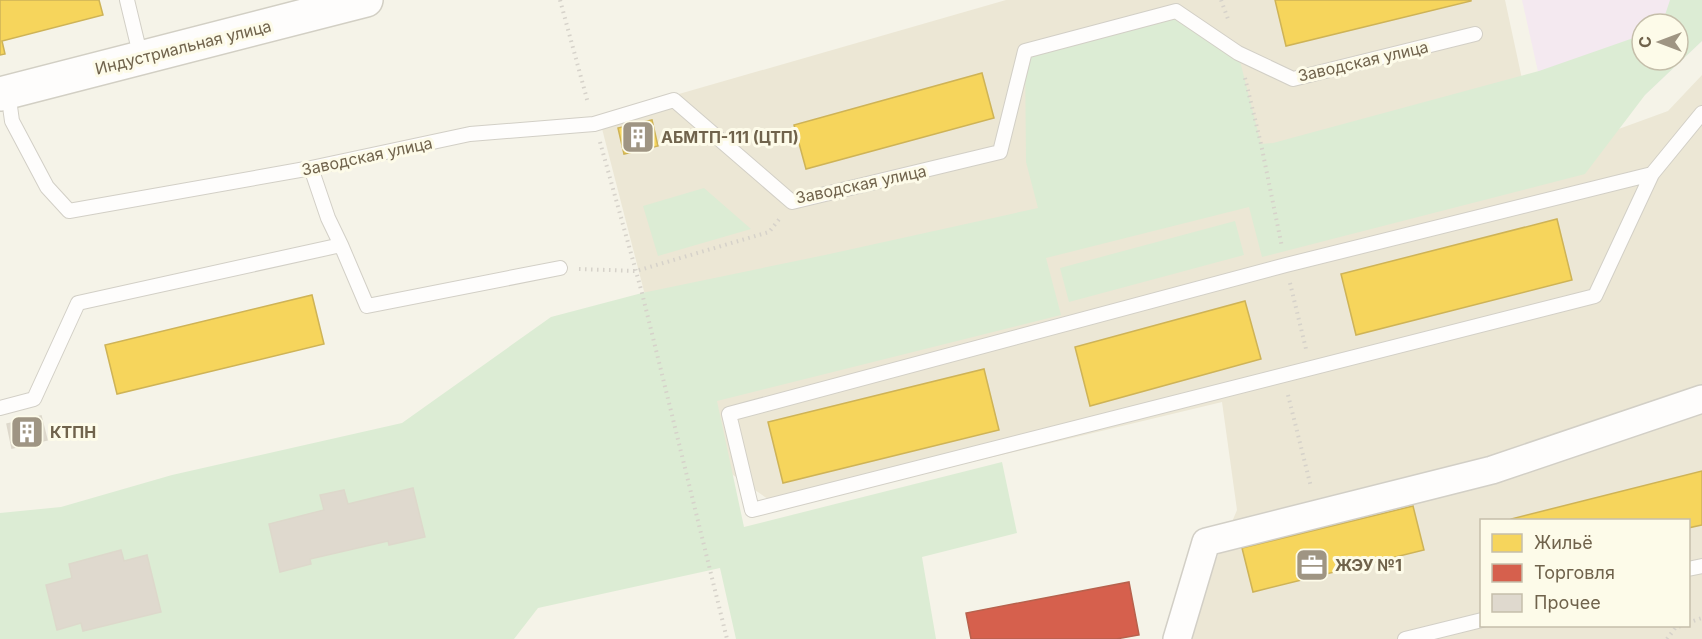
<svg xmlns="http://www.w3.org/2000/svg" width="1702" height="639" font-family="Inter,sans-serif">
<rect width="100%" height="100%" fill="#f5f3e8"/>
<path fill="#ece7d5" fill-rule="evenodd" d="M 1006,0 L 1505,0 L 1539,158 L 1668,111 L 1702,75 L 1702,639 L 1183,639 L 1237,510 L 1222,402 L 781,508 L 704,455 L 677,419 L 599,117 ZM 1482,520 L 1688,520 L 1688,626 L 1482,626 Z"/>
<path fill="#f4e9f0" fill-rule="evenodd" d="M 1522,0 L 1702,0 L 1702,41 L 1645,95 L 1549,121 ZM 1642,24 L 1678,24 L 1678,60 L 1642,60 Z"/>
<path fill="#dcecd4" d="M 1670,0 L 1702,0 L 1702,41 L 1645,95 L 1585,174 L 1262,257 L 1249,207 L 1046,258 L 1061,315 L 717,401 L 744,527 L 1002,462 L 1017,533 L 922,557 L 936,639 L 736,639 L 720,568 L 538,608 L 514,639 L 0,639 L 0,513 L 61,507 L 172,475 L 402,423 L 551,317 L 642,293 L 825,255 L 1038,208 L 1026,162 L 1025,51 L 1176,11 L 1238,53 L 1261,144 L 1273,143 L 1539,71 L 1642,35 L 1642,60 L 1678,60 L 1678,24 L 1662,24 Z
M 704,188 L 751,229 L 658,256 L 643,206 Z
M 1235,221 L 1244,255 L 1069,302 L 1060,268 Z"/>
<path fill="#f6d55c" stroke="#ceb357" stroke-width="1.5" d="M 0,0 L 99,0 L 103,15 L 2,41 L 5,54 L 0,55 Z
M 1275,0 L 1471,0 L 1471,1 L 1286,46 Z
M 982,73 L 994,118 L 806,169 L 794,125 Z
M 652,120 L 658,146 L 624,154 L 618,128 Z
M 1557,219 L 1572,280 L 1356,335 L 1341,274 Z
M 312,295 L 324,344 L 117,394 L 105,345 Z
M 1245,301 L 1261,359 L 1090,406 L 1075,347 Z
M 984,369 L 999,430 L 783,483 L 768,422 Z
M 1702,471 L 1702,525 L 1688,528 L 1688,520 L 1511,520 L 1511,519 Z
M 1413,506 L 1424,550 L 1253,592 L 1242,548 Z"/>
<path fill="#d6604d" stroke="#b7614d" stroke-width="1.5" d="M 1129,582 L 1139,635 L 1116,639 L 971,639 L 966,613 Z"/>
<path fill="#dfd9ce" stroke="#ddd8cb" stroke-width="1.5" d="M 41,416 L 47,440 L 12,448 L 7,424 Z
M 413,488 L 425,537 L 389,545 L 388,541 L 310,559 L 311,564 L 280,572 L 269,524 L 324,510 L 320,495 L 344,490 L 348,504 Z
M 121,550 L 124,561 L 147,555 L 161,612 L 83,631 L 81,623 L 57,630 L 46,585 L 72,578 L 69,564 Z"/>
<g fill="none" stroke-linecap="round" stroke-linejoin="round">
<g stroke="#d2cfc6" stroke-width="16">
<path id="lane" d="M 127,0 L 141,58
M 8,92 L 12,121 L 47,187 L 69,211 L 311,168 L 470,134 L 594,124 L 674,100 L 792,202 L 1000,152 L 1025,51 L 1176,11 L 1238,53 L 1293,79 L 1475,34
M 1652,174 L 1286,265 L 729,414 L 752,510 L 1595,296 L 1652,174 L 1702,113
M 341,245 L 367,306 L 560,268
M 0,408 L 34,399 L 78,303 L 341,245 L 328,218 L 311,168
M 1688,569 L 1702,566
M 1405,639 L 1482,620"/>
</g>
<g stroke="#d2cfc6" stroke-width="30">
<path id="street" d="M 1177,639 L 1206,542 L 1492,470 L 1702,399"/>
</g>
<g stroke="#d2cfc4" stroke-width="36">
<path id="secondary" d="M 0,94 L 366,0"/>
</g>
<path stroke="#d6d2ca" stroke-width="4" stroke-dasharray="1.5 4.5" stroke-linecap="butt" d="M 560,0 L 588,103
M 1221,0 L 1228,19
M 1245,78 L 1261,144 L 1282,247
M 600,142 L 642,293 L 727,639
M 579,269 L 636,271 L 769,232 L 781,217
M 1290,283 L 1306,349
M 1288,395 L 1311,487
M 1688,623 L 1702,618
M 1667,639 L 1676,627 L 1682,626"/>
<use href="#lane" stroke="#fefdfc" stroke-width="14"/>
<use href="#street" stroke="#fefdfc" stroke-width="27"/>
<use href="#secondary" stroke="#fefdfc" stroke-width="33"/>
</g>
<defs>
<g id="building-square" transform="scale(1.725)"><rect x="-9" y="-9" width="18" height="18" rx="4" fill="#9f9583" stroke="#fdfbe9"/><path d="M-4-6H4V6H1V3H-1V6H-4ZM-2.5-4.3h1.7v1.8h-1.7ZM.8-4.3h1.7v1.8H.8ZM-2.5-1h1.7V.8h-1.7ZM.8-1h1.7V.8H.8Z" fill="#fff"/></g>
<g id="office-square" transform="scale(1.725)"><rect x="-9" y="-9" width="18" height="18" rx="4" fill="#9f9583" stroke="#fdfbe9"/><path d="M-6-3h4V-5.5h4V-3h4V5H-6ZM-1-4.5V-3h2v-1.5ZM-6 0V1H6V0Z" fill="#fff"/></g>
</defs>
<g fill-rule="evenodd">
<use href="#building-square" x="638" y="137"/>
<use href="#building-square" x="27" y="432"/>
<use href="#office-square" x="1312" y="565"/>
</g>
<g text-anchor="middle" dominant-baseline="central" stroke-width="6" stroke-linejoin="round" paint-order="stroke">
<g font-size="16" fill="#70634c" stroke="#fdfbe9">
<text transform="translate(183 47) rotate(-14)">Индустриальная улица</text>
<text transform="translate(1363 61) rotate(-13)">Заводская улица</text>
<text transform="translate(367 156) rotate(-12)">Заводская улица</text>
<text transform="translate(861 184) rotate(-12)">Заводская улица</text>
</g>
<g font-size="16" font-weight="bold" fill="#70634c" stroke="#fdfbe9" text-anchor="start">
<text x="661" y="137">АБМТП-111 (ЦТП)</text>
<text x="50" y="432">КТПН</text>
<text x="1335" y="565">ЖЭУ №1</text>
</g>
</g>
<rect x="1480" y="519" width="210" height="108" fill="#fdfbe9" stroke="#c5beaa" stroke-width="1.5"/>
<rect x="1492" y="534" width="30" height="18" fill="#f6d55c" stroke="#c5beaa" stroke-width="1.5"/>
<text x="1534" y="549" font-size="18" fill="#70634c">Жильё</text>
<rect x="1492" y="564" width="30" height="18" fill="#d6604d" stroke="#c5beaa" stroke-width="1.5"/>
<text x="1534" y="579" font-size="18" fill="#70634c">Торговля</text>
<rect x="1492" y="594" width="30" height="18" fill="#dfd9ce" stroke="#c5beaa" stroke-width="1.5"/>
<text x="1534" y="609" font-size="18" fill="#70634c">Прочее</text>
<g transform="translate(1660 42) rotate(270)"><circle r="28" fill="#fdfbe9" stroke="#c5beaa" stroke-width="1.5"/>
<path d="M0-4.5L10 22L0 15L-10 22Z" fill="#9f9583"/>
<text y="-9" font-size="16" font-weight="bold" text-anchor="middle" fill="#70634c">С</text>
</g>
</svg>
